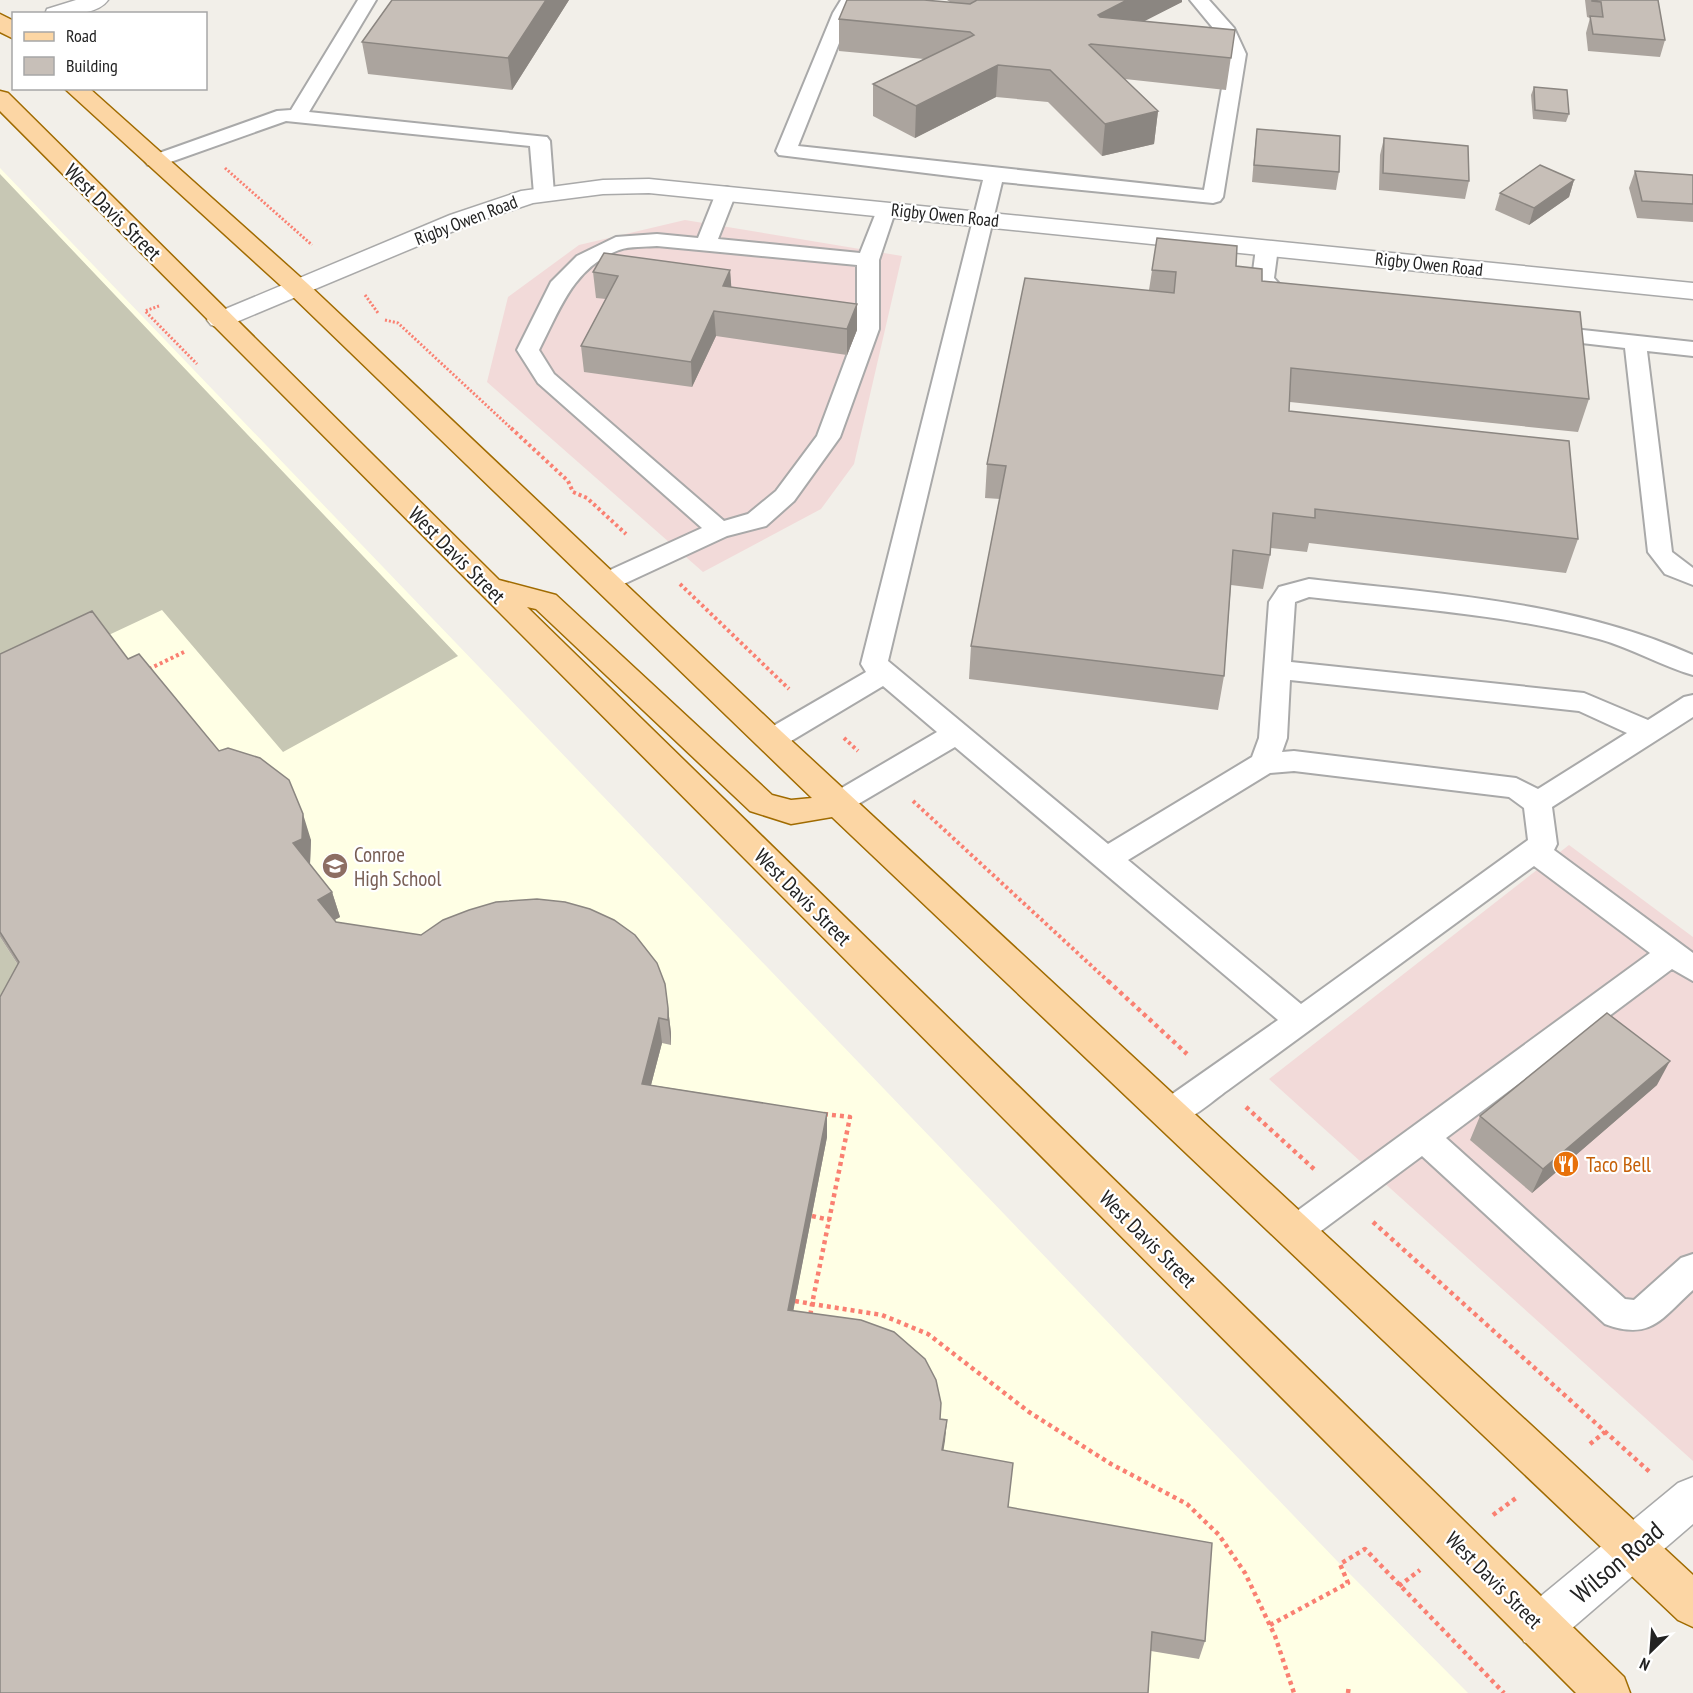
<svg xmlns="http://www.w3.org/2000/svg" width="1693" height="1693" font-family="'PT Sans Narrow',sans-serif">
<rect width="100%" height="100%" fill="#f2efe9"/>
<path fill="#f2dad9" d="M 685,220 L 902,256 L 854,464 L 821,509 L 703,572 L 487,382 L 508,297 L 579,245 Z
M 1569,845 L 1693,937 L 1693,1461 L 1269,1079 Z"/>
<path fill="#ffffe5" d="M 0,168 L 1340,1564 L 1468,1693 L 0,1693 Z"/>
<path fill="#c7c7b4" d="M 0,174 L 458,656 L 283,752 L 162,610 L 0,686 Z
M 0,937 L 32,987 L 0,1047 Z"/>
<g fill="none" stroke-linecap="round" stroke-linejoin="round">
<g stroke="#a9a9a9" stroke-width="4">
<path id="lane" d="M 358,0 L 376,0 L 309,112 L 547,137 L 550,141 L 554,194 L 551,198 L 537,198 L 534,194 L 530,146 L 286,121 L 162,165 L 148,165 L 145,161 L 148,157 L 277,111 L 291,110 Z
M 841,0 L 859,0 L 851,13 L 798,146 L 1204,190 L 1228,54 L 1218,34 L 1190,0 L 1209,0 L 1234,28 L 1246,54 L 1223,197 L 1220,201 L 1213,203 L 1002,182 L 888,661 L 1108,844 L 1252,757 L 1259,738 L 1269,602 L 1279,587 L 1309,579 C 1439,594 1572,601 1693,655 L 1693,675 C 1661,666 1632,648 1599,639 C 1505,614 1406,608 1309,597 L 1295,602 L 1291,662 L 1584,693 L 1648,720 L 1684,697 L 1693,695 L 1693,717 L 1552,807 L 1557,844 L 1554,850 L 1693,953 L 1693,981 L 1672,969 L 1446,1138 L 1625,1299 L 1634,1300 L 1681,1258 L 1693,1254 L 1693,1290 C 1661,1319 1651,1341 1605,1324 L 1422,1156 L 1306,1242 L 1294,1247 L 1282,1242 L 1277,1232 L 1282,1222 L 1650,953 L 1534,866 L 1228,1090 C 1208,1104 1182,1131 1158,1122 L 1153,1113 L 1158,1104 L 1278,1020 L 955,747 L 848,810 L 838,813 L 828,810 L 824,803 L 828,796 L 937,732 L 883,686 L 781,747 L 771,750 L 761,747 L 757,740 L 761,733 L 866,672 L 861,664 L 983,180 L 779,155 L 776,151 L 833,13 ZM 1290,680 L 1579,711 L 1627,733 L 1538,789 L 1516,778 L 1294,751 L 1282,752 L 1287,738 ZM 1294,771 L 1509,797 L 1524,808 L 1528,840 L 1301,1004 L 1128,860 L 1270,773 Z
M 726,187 L 733,189 L 736,193 L 718,239 L 860,253 L 879,205 L 893,205 L 896,209 L 879,260 L 879,329 L 840,437 L 794,501 L 766,526 L 727,536 L 615,588 L 606,590 L 597,588 L 593,582 L 597,576 L 702,528 L 538,383 L 517,350 L 551,282 L 577,256 L 616,237 L 657,234 L 698,238 L 716,193 L 719,189 ZM 657,246 L 857,265 L 857,329 L 817,436 L 776,491 L 748,514 L 724,521 L 554,374 L 539,350 C 560,309 573,268 619,250 C 630,246 646,247 657,246 Z
M 1267,242 L 1274,244 L 1278,248 L 1274,278 L 1288,294 L 1303,298 L 1306,303 L 1303,308 C 1279,313 1264,297 1252,279 L 1256,248 L 1260,244 Z
M 1546,326 L 1693,342 L 1693,356 L 1647,351 L 1672,552 L 1693,568 L 1693,585 L 1665,574 L 1648,552 L 1625,348 L 1538,338 L 1535,333 L 1538,328 Z"/>
</g>
<g stroke="#a9a9a9" stroke-width="3">
<path id="street" d="M 76,0 L 108,0 C 96,17 63,14 45,14 L 47,9 Z
M 649,179 L 1693,283 L 1693,299 L 649,193 L 603,194 L 533,203 L 468,225 L 229,325 L 220,328 L 211,325 L 207,320 L 211,315 L 450,215 L 521,191 L 603,180 Z
M 1693,1477 L 1693,1524 L 1556,1642 L 1540,1648 L 1524,1642 L 1518,1626 L 1524,1610 L 1678,1483 Z"/>
</g>
<g stroke="#a06b00" stroke-width="3">
<path id="primary" d="M 0,14 L 14,21 L 14,39 L 0,32 Z
M 64,88 L 89,88 L 308,284 L 782,732 L 1693,1575 L 1693,1627 L 1678,1620 L 832,817 L 791,824 L 750,811 L 536,609 L 527,607 L 1624,1677 L 1630,1693 L 1576,1693 L 0,111 L 0,91 L 8,93 L 499,580 L 556,595 L 772,795 L 791,800 L 812,798 L 290,294 Z"/>
</g>
<path stroke="#fa8072" stroke-width="3" stroke-dasharray="2 2" stroke-linecap="butt" d="M 225,168 L 312,245
M 365,295 L 378,313
M 159,306 L 145,311 L 197,364
M 385,320 L 398,323 L 513,430"/>
<path stroke="#fa8072" stroke-width="4" stroke-dasharray="3 3" stroke-linecap="butt" d="M 511,428 L 568,481 L 573,492 L 587,498 L 626,534
M 680,584 L 789,689
M 149,669 L 184,652
M 844,738 L 858,751
M 913,801 L 1109,982"/>
<path stroke="#fa8072" stroke-width="4.5" stroke-dasharray="4 4" stroke-linecap="butt" d="M 1108,981 L 1187,1054
M 1246,1107 L 1314,1169
M 824,1114 L 850,1117 L 812,1304 L 882,1315 L 928,1334 L 1029,1412 L 1111,1464 L 1187,1504 L 1219,1535 L 1245,1573 L 1275,1636 L 1294,1693
M 812,1216 L 830,1220
M 1373,1222 L 1652,1474
M 795,1301 L 812,1304 L 810,1317
M 1590,1444 L 1605,1432
M 1493,1515 L 1516,1498
M 1399,1586 L 1420,1570
M 1270,1625 L 1348,1583 L 1340,1564 L 1365,1549 L 1504,1693
M 1348,1693 L 1349,1685"/>
<use href="#lane" fill="#fff" fill-rule="evenodd"/>
<use href="#street" fill="#fff" fill-rule="evenodd"/>
<use href="#primary" fill="#fcd6a4" fill-rule="evenodd"/>
</g>
<path fill="#aba49e" d="M 392,0 L 569,0 L 512,90 L 368,74 L 362,42 Z
M 947,0 L 1182,0 L 1182,2 L 1143,21 L 1235,30 L 1226,90 L 1125,79 L 1158,111 L 1154,144 L 1102,156 L 1048,102 L 996,97 L 915,138 L 873,116 L 873,84 L 924,59 L 839,51 L 839,19 L 950,2 Z
M 1585,0 L 1658,0 L 1665,40 L 1660,57 L 1588,51 L 1586,33 L 1590,18 L 1587,17 Z
M 1534,87 L 1569,114 L 1566,122 L 1533,119 L 1531,95 Z
M 1257,129 L 1339,172 L 1336,190 L 1252,182 L 1255,146 Z
M 1384,138 L 1469,181 L 1465,199 L 1379,190 L 1380,155 Z
M 1635,171 L 1693,175 L 1693,222 L 1637,218 L 1629,188 Z
M 1574,180 L 1569,197 L 1529,225 L 1495,210 L 1500,193 Z
M 1157,238 L 1236,266 L 1262,281 L 1589,399 L 1578,432 L 1290,402 L 1289,411 L 1578,539 L 1566,573 L 1309,543 L 1307,552 L 1271,548 L 1270,555 L 1263,589 L 1231,585 L 1224,676 L 1218,710 L 969,679 L 971,646 L 1000,499 L 985,498 L 987,464 L 1149,290 Z
M 730,270 L 731,287 L 857,330 L 847,355 L 716,336 L 692,387 L 584,372 L 581,346 L 606,299 L 596,298 L 593,272 Z
M 0,654 L 128,659 L 219,751 L 311,840 L 310,864 L 332,892 L 340,917 L 334,920 L 336,922 L 668,1008 L 671,1033 L 671,1045 L 662,1043 L 651,1085 L 827,1113 L 827,1137 L 793,1311 L 940,1419 L 947,1420 L 943,1450 L 1008,1507 L 1205,1641 L 1199,1659 L 1151,1651 L 18,965 L 0,937 Z
M 1657,1085 L 1532,1193 L 1470,1140 L 1480,1116 Z"/>
<path fill="#8b8681" d="M 546,0 L 569,0 L 512,90 L 508,58 Z
M 1127,0 L 1182,0 L 1182,2 L 1098,45 L 1098,15 Z
M 998,65 L 996,97 L 915,138 L 916,106 Z
M 1158,111 L 1154,144 L 1102,156 L 1105,124 Z
M 1574,180 L 1569,197 L 1529,225 L 1534,208 Z
M 730,270 L 732,295 L 723,286 Z
M 857,304 L 857,330 L 847,355 L 847,329 Z
M 714,311 L 716,336 L 692,387 L 691,362 Z
M 303,814 L 311,840 L 310,864 L 293,843 Z
M 332,892 L 340,917 L 326,925 L 318,900 Z
M 668,1008 L 671,1033 L 671,1045 L 668,1020 Z
M 659,1018 L 662,1043 L 645,1108 L 642,1084 Z
M 1670,1061 L 1657,1085 L 1532,1193 L 1543,1169 Z
M 827,1113 L 827,1137 L 789,1333 L 788,1310 Z
M 947,1420 L 945,1441 L 940,1471 L 942,1450 Z"/>
<path fill="#c7bfb8" stroke="#8b8681" stroke-width="1.5" d="M 392,0 L 546,0 L 508,58 L 362,42 Z
M 847,0 L 924,0 L 970,4 L 977,0 L 1127,0 L 1098,15 L 1100,17 L 1235,30 L 1231,58 L 1091,44 L 1089,45 L 1158,111 L 1105,124 L 1050,70 L 998,65 L 916,106 L 873,84 L 974,35 L 970,32 L 839,19 Z
M 1592,0 L 1658,0 L 1665,40 L 1593,34 L 1590,16 L 1603,17 L 1601,2 L 1592,1 Z
M 1534,87 L 1567,90 L 1569,114 L 1535,110 Z
M 1257,129 L 1340,136 L 1339,172 L 1254,165 Z
M 1384,138 L 1468,146 L 1469,181 L 1383,173 Z
M 1540,165 L 1574,180 L 1534,208 L 1500,193 Z
M 1635,171 L 1693,175 L 1693,204 L 1642,201 Z
M 1157,238 L 1237,246 L 1236,266 L 1262,269 L 1262,281 L 1580,312 L 1589,399 L 1291,368 L 1289,411 L 1569,441 L 1578,539 L 1315,509 L 1315,518 L 1273,513 L 1270,555 L 1233,550 L 1224,676 L 971,646 L 1006,466 L 987,464 L 1025,278 L 1174,293 L 1176,272 L 1152,270 Z
M 604,253 L 730,270 L 723,286 L 857,304 L 847,329 L 714,311 L 691,362 L 581,346 L 618,276 L 593,272 Z
M 92,611 L 128,659 L 139,654 L 219,751 L 228,748 L 260,758 L 289,780 L 303,814 L 302,839 L 293,843 L 332,892 L 318,900 L 336,922 L 421,935 L 443,920 L 469,910 L 496,902 L 537,899 L 565,902 L 590,909 L 614,920 L 635,935 L 657,963 L 665,984 L 668,1008 L 668,1020 L 659,1018 L 642,1084 L 827,1113 L 788,1310 L 861,1320 L 894,1332 L 925,1359 L 936,1380 L 941,1403 L 940,1419 L 947,1420 L 942,1450 L 1013,1463 L 1008,1507 L 1212,1543 L 1205,1641 L 1152,1632 L 1148,1693 L 0,1693 L 0,997 L 19,962 L 0,932 L 0,654 Z
M 1607,1013 L 1670,1061 L 1543,1169 L 1480,1116 Z"/>
<defs>
<g id="school-disc" transform="scale(1.35)"><circle r="9.5" fill="#8d6e63" stroke="#fff"/><path d="M0-5L7-2L0 1L-7-2ZM-4 1L0 2.5L4 1V4Q0 6-4 4Z" fill="#fff"/></g>
<g id="restaurant-disc" transform="scale(1.35)"><circle r="9.5" fill="#e8710a" stroke="#fff"/><path d="M-5-6h1v4h1v-4h1v4h1v-4h1v5L-1.5 .5V6h-2V.5L-5-1ZM5-6V6H3V1.5H1.5Q1.5-4 5-6Z" fill="#fff"/></g>
</defs>
<g fill-rule="evenodd">
<use href="#school-disc" x="335" y="866"/>
<use href="#restaurant-disc" x="1566" y="1164"/>
</g>
<g text-anchor="middle" dominant-baseline="central" stroke-width="4.5" stroke-linejoin="round" paint-order="stroke">
<g font-size="18" fill="#222" stroke="#fff">
<text transform="translate(945 215) rotate(6)">Rigby Owen Road</text>
<text transform="translate(466 220) rotate(-21)">Rigby Owen Road</text>
<text transform="translate(1429 264) rotate(6)">Rigby Owen Road</text>
</g>
<g font-size="21" fill="#222" stroke="#fff">
<text transform="translate(113 212) rotate(45)">West Davis Street</text>
<text transform="translate(457 555) rotate(45)">West Davis Street</text>
<text transform="translate(803 897) rotate(45)">West Davis Street</text>
<text transform="translate(1148 1239) rotate(45)">West Davis Street</text>
<text transform="translate(1494 1580) rotate(45)">West Davis Street</text>
</g>
<g font-size="21" fill="#785e54" stroke="#fff" text-anchor="start">
<text x="354" y="854">Conroe<tspan x="354" dy="24">High School</tspan></text>
</g>
<g font-size="21" fill="#c56008" stroke="#fff" text-anchor="start">
<text x="1586" y="1164">Taco Bell</text>
</g>
<g font-size="26" fill="#222" stroke="#fff">
<text transform="translate(1617 1562) rotate(-40)">Wilson Road</text>
</g>
</g>
<rect x="12" y="12" width="195" height="78" fill="#ffffff" stroke="#a7a7a7" stroke-width="1.5"/>
<rect x="24" y="32" width="30" height="9" fill="#fcd6a4" stroke="#a7a7a7" stroke-width="1.5"/>
<text x="66" y="42" font-size="18" fill="#222222">Road</text>
<rect x="24" y="57" width="30" height="18" fill="#c7bfb8" stroke="#a7a7a7" stroke-width="1.5"/>
<text x="66" y="72" font-size="18" fill="#222222">Building</text>
<g transform="translate(1651 1651) rotate(205)" stroke="#ffffff" stroke-width="4.5" paint-order="stroke">
<path d="M0-4.5L10 22L0 15L-10 22Z" fill="#222222"/>
<text y="-9" font-size="16" font-weight="bold" text-anchor="middle" fill="#222222">N</text>
</g>
</svg>
